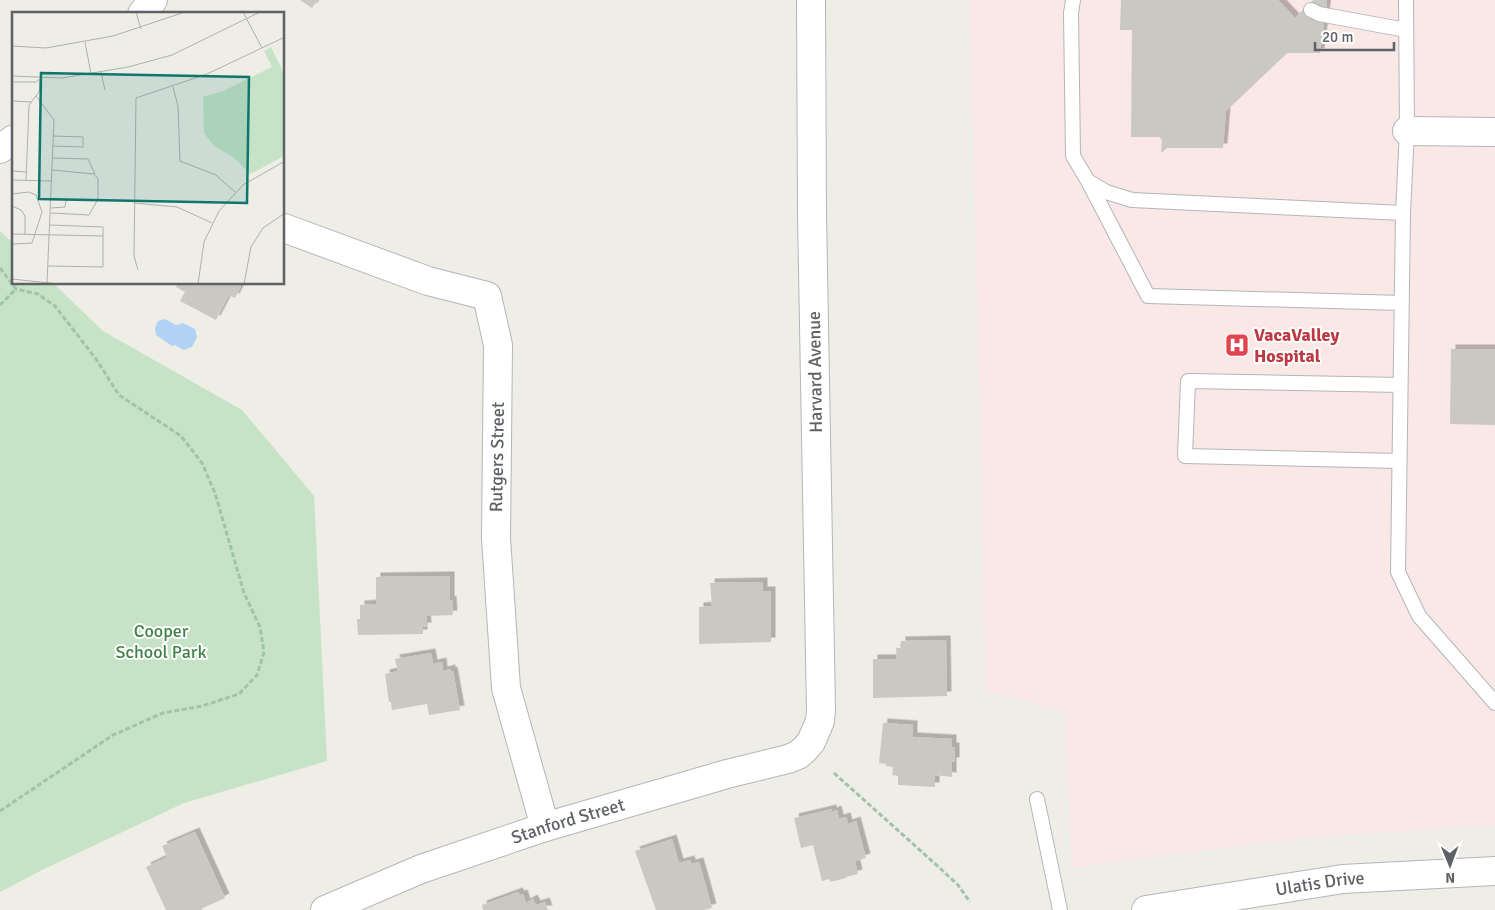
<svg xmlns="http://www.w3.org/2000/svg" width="1495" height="910" font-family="Signika,sans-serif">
<defs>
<filter id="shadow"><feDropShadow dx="4.5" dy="-4.5" stdDeviation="0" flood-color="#0004"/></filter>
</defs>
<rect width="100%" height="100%" fill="#eeede6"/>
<path fill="#f9e8e5" d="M 970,0 L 1495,0 L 1495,825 L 1299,838 L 1072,868 L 1065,711 L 986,691 Z"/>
<path fill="#c6e3c8" d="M 0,231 L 14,244 L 14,284 L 54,284 L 103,331 L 242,410 L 314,496 L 327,761 L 184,803 L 44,869 L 0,892 Z"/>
<path fill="#b0d3f5" d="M 165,319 L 176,325 L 183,323 L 195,329 L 197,337 L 192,347 L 184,350 L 175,345 L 172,346 L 156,335 L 155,328 L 158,321 Z"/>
<path fill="#cac8c3" filter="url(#shadow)" d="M 300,0 L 318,0 L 312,8 Z
M 1121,0 L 1278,0 L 1295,18 L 1314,0 L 1327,0 L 1320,53 L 1287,53 L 1226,111 L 1223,148 L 1167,148 L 1161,153 L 1162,140 L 1159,137 L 1131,137 L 1132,30 L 1120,30 Z
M 177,284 L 242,284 L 235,298 L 229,295 L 216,320 L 180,301 L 185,292 L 176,287 Z
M 1451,349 L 1495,349 L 1495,425 L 1450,424 Z
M 450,576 L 450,601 L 452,600 L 453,615 L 426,616 L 427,627 L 423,627 L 423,634 L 358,635 L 357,619 L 360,619 L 360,605 L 376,604 L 376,577 Z
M 763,582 L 763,591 L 771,591 L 771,642 L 699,644 L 699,607 L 712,606 L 710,583 Z
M 946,640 L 947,696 L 873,698 L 873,659 L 897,659 L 896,648 L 901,648 L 901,641 Z
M 431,653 L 433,664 L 442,662 L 443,671 L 451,669 L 451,672 L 453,671 L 460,710 L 429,715 L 427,704 L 392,710 L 391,702 L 389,702 L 385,674 L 398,671 L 395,659 Z
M 883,723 L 913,725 L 913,737 L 952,739 L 952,747 L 955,747 L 955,762 L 952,762 L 952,777 L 935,775 L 935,787 L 898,785 L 898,776 L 892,775 L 893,767 L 886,766 L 886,764 L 879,763 Z
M 832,809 L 832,812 L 837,810 L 839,819 L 846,817 L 848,824 L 856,821 L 866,858 L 855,861 L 858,874 L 846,877 L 846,878 L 830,882 L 830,879 L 822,881 L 813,845 L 801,848 L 794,818 Z
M 195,832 L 225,898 L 203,908 L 202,910 L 166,910 L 146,867 L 167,857 L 162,846 Z
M 672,839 L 679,863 L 690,860 L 691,864 L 699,862 L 712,908 L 704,910 L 656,910 L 635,851 Z
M 518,892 L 520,895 L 523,894 L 526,903 L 533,899 L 536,905 L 545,902 L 548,910 L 483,910 L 482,905 Z"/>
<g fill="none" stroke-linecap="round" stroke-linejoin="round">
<g stroke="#b3b6b9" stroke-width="16">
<path id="lane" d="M 1073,0 L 1071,13 L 1073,156 L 1088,181 L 1106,192 L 1132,200 L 1403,213
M 1406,0 L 1407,131 L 1403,213 L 1398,572 L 1419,616 L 1495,703
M 1311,10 L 1319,14 L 1406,30
M 1089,183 L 1148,296 L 1402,303
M 1399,461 L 1185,456 L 1188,381 L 1400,385
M 1037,799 L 1060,910"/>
</g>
<g stroke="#b3b6b9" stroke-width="30">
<g id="street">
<path d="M 1407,131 L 1495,132"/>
<path d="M 284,228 L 428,281 L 487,296 L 498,345 L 496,538 L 506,688 L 545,827"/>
<path id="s1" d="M 325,910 L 421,869 L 545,827 L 727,774 L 788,759 L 798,755 L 805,749 L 811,742 L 820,721 L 821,710 L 812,215 L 811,0"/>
</g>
</g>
<g stroke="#b3b5b9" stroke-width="30">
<g id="secondary">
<path d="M 142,14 L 153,0"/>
<path d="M 0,149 L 14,139"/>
<path id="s2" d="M 1146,910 L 1343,879 L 1495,871"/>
</g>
</g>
<path stroke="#a0c3ac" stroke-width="3" stroke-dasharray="5 2.5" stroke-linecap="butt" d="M 0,268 L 16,289 L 38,294 L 55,306 L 96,359 L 119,395 L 181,436 L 202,463 L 215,493 L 244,593 L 260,627 L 264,652 L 257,675 L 239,694 L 202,706 L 163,713 L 113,735 L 0,811
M 0,305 L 16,289
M 834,773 L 942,870 L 958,885 L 970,902"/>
<use href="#lane" stroke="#fff" stroke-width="14"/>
<use href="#street" stroke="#fff" stroke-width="28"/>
<use href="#secondary" stroke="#fff" stroke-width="28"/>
</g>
<defs>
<g id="hospital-square" transform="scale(1.25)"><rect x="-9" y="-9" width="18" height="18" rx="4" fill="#e0444e" stroke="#fff"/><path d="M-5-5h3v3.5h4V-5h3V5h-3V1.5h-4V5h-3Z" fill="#fff"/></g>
</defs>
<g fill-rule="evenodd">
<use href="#hospital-square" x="1237" y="345"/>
</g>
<g text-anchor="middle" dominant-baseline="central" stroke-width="4" stroke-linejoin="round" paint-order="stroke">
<g font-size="18" font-weight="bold" fill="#be3a42" stroke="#fff" text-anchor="start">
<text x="1254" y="335">VacaValley<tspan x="1254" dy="21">Hospital</tspan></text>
</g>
<g font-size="18" fill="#5e6165" stroke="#fff">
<text transform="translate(815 372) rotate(-91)">Harvard Avenue</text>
<text transform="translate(497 457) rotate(-89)">Rutgers Street</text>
<text stroke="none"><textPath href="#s1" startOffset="259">Stanford Street</textPath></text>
<text stroke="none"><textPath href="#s2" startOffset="176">Ulatis Drive</textPath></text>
</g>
<g font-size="18" fill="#408147" stroke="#fff">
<text x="161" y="631">Cooper<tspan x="161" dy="21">School Park</tspan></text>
</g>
</g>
<g transform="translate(12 12)">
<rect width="272" height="272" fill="#eeede6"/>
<path d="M 259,35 L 272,61 L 272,144 L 238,162 L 221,145 L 202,134 L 192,121 L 191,85 L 211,79 L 260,55 L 252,39 Z" fill="#c6e3c8"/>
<path fill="none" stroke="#b0b1ae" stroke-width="1" d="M 124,0 L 129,17M 231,0 L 250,36M 73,30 L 79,62M 0,34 L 34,36 L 101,24 L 173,0M 89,60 L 93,78M 0,64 L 50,66 L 116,55 L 160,43 L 248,0M 0,70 L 24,70 L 28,67M 161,75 L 166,94 L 168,149 L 204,163 L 223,180M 24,84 L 42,108 L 35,271M 0,89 L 19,90M 41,134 L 71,135 L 71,125 L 41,124M 41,146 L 76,147 L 83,162M 0,159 L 15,160M 0,168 L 40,169M 14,169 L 17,93 L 27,80 L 28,67M 0,182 L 17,180 L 24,183 L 30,200 L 20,231 L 0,232M 122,191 L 165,195 L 200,211M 0,194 L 9,198 L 13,204 L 13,223M 39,196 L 53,195 L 54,188M 39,201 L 77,203 L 86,187 L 86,167 L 82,162 L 40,158M 38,213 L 91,215 L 91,224M 0,222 L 91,224 L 91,255 L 36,254M 126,258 L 122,244 L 124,86 L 195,62 L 273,25M 0,267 L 46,272M 88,272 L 233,272M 186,272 L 192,230 L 207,199 L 231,173 L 273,149M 232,272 L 239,235 L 251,216 L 273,201"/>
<path fill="#0f766e" fill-opacity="0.15" stroke="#0f766e" stroke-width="2.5" d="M 29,61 L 237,65 L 235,191 L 27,187 Z"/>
<rect width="272" height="272" fill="none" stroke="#5e6165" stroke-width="2.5"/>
</g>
<g transform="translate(1450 865) rotate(179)" stroke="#ffffff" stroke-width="4" paint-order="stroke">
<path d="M0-4L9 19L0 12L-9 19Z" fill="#5e6165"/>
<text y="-8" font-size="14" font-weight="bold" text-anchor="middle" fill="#5e6165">N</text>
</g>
<path d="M1315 42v8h79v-8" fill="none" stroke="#5e6165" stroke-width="2.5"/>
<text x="1322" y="42" font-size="15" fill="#5e6165" stroke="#ffffff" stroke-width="4" paint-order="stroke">20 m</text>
</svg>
